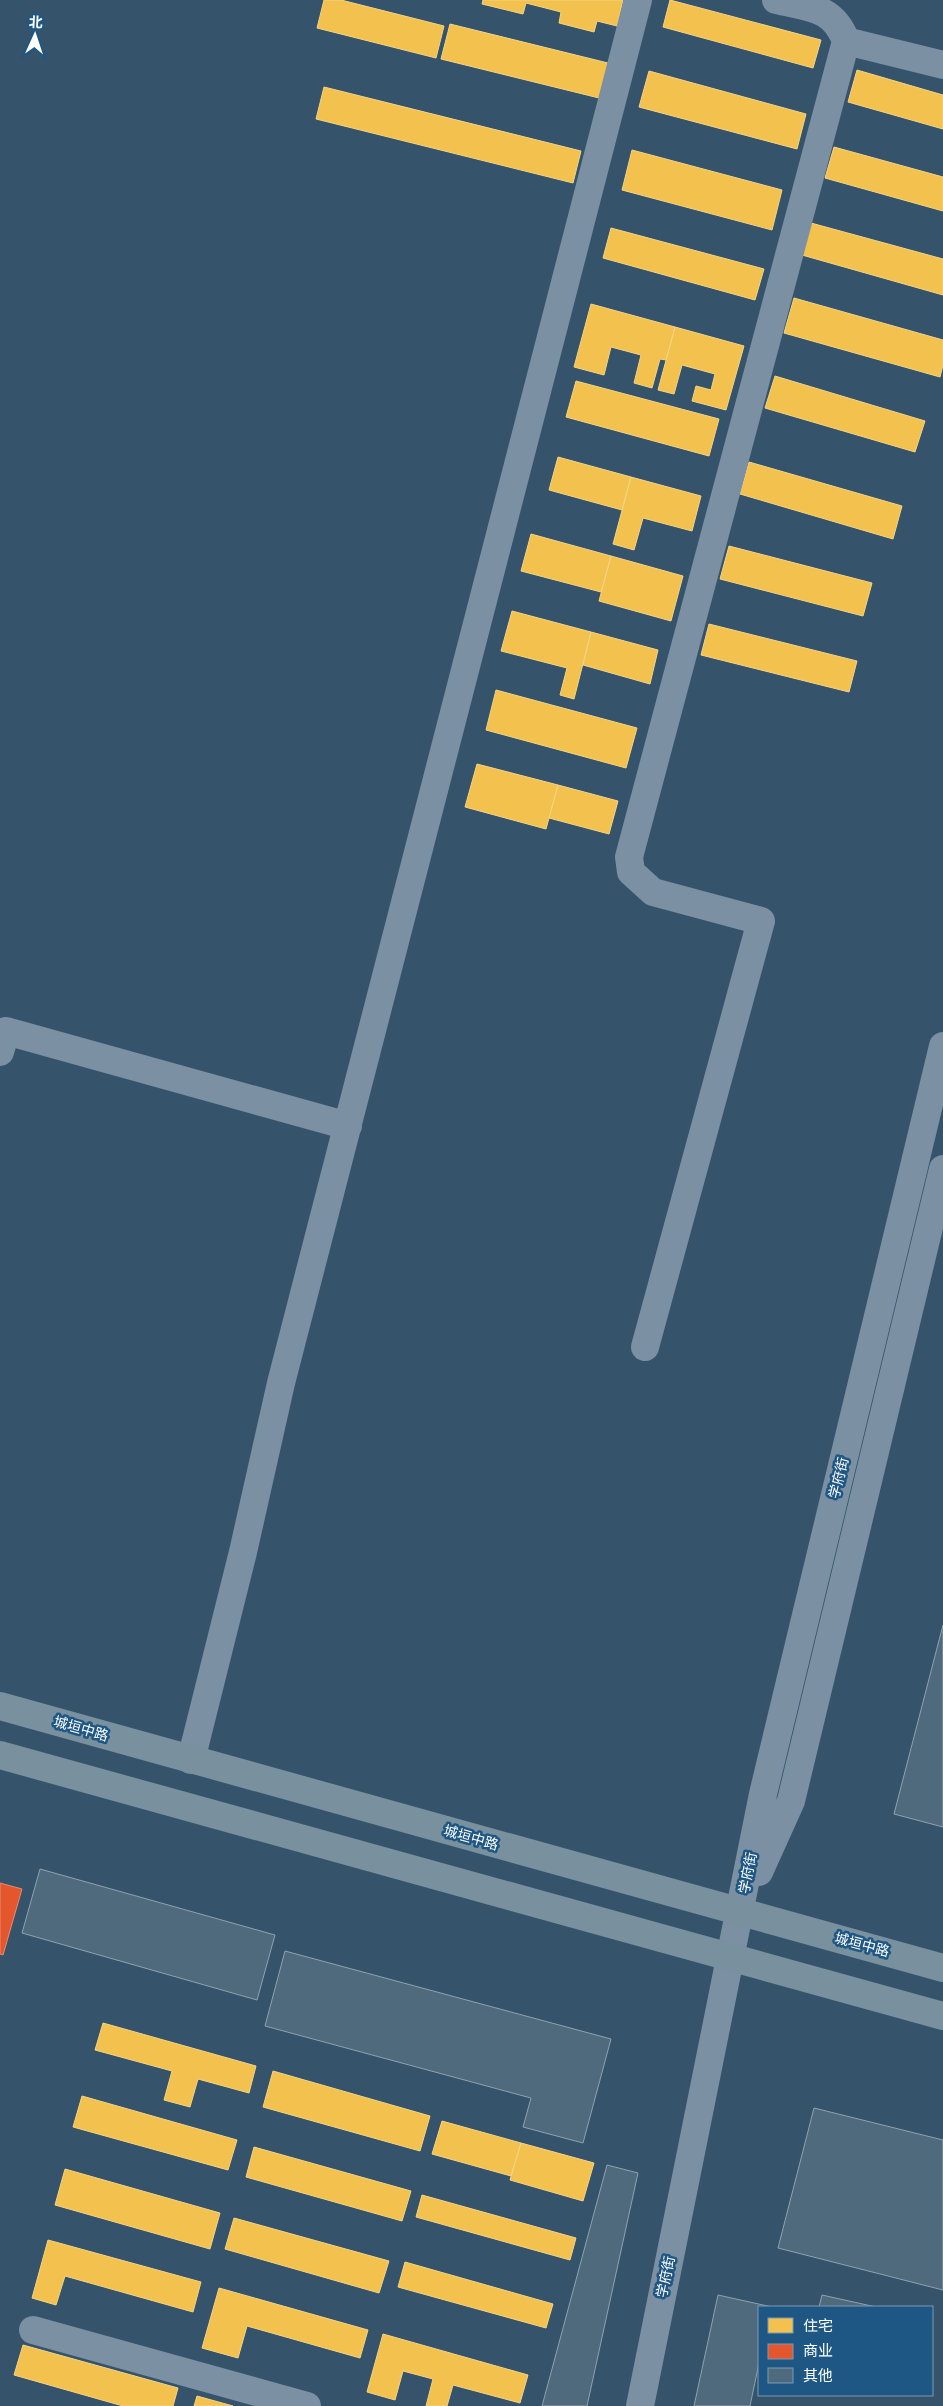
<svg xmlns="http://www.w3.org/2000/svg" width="943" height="2406" font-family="'Fira Sans Condensed','Noto Sans SC',sans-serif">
<rect width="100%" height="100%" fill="#35546c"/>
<path fill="#f2c14e" stroke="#f6d483" d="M 324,0 L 341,0 L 444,26 L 436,58 L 317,28 Z
M 483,0 L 623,0 L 617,26 L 597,21 L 594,32 L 559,23 L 561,12 L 526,3 L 523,14 L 482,4 Z
M 670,0 L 821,40 L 813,68 L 663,27 Z
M 450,24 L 608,63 L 599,98 L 441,59 Z
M 857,70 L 943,95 L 943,129 L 848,102 Z
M 649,71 L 806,114 L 797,149 L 639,107 Z
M 324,87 L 581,151 L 573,183 L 316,119 Z
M 834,147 L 943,177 L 943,211 L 825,178 Z
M 632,150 L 782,190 L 772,230 L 622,190 Z
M 811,223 L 943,259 L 943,295 L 802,255 Z
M 611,228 L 764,269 L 755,300 L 603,258 Z
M 794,298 L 943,340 L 943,365 L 940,377 L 784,333 Z
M 591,304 L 675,327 L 666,360 L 660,359 L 652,388 L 634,383 L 641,355 L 611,347 L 604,375 L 574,367 Z
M 675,327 L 744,346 L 726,410 L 692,401 L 696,386 L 711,390 L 715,374 L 682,365 L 674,394 L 658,390 Z
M 775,376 L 925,421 L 915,452 L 765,408 Z
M 576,381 L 719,419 L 709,456 L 566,417 Z
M 558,457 L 631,477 L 622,510 L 549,490 Z
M 749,462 L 902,506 L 893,539 L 740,494 Z
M 631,477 L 701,496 L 692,531 L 643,518 L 634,550 L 613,544 Z
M 531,534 L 611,556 L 601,592 L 521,571 Z
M 729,546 L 872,583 L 863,616 L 720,579 Z
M 611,556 L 683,576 L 671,621 L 599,601 Z
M 512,611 L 591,632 L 574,699 L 560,695 L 567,668 L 501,651 Z
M 709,624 L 857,661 L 849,692 L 701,655 Z
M 591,632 L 658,650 L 650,684 L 583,665 Z
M 496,690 L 637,728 L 626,768 L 486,730 Z
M 477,764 L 558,785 L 546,829 L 465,807 Z
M 558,785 L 618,801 L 609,834 L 549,818 Z
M 103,2023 L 256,2066 L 249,2093 L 198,2079 L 190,2107 L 164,2100 L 172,2071 L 95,2050 Z
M 273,2071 L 430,2116 L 420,2151 L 263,2107 Z
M 82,2096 L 237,2140 L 228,2170 L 73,2127 Z
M 442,2121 L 521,2143 L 511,2176 L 432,2154 Z
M 521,2143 L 594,2163 L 583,2201 L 510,2180 Z
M 254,2147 L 411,2191 L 402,2221 L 246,2177 Z
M 65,2169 L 220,2213 L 210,2249 L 55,2205 Z
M 422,2195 L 576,2238 L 570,2260 L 416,2217 Z
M 234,2218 L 389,2261 L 379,2293 L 225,2249 Z
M 48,2240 L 201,2282 L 193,2312 L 65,2276 L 56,2305 L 32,2298 Z
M 405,2262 L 553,2304 L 546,2328 L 398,2287 Z
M 219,2288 L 368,2330 L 360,2358 L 247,2326 L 238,2358 L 202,2348 Z
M 383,2334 L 528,2375 L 520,2403 L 453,2385 L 447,2406 L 426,2406 L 433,2379 L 403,2371 L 395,2400 L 367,2392 Z
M 23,2345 L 178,2388 L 173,2406 L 123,2406 L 14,2375 Z
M 197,2396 L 233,2406 L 194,2406 Z"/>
<path fill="#e4572e" stroke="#ec896d" d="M 0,1883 L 22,1889 L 3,1955 L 0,1954 Z"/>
<path fill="#506a7d" stroke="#8fa2b0" d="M 943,1625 L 943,1827 L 894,1814 Z
M 40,1869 L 275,1935 L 257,2000 L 22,1933 Z
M 285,1951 L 611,2039 L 583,2143 L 523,2127 L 531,2098 L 265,2026 Z
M 814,2108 L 943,2140 L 943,2290 L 778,2248 Z
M 607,2165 L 638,2173 L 587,2406 L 542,2406 Z
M 718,2295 L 772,2307 L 759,2307 L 759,2363 L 750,2406 L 694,2406 Z
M 822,2295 L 876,2307 L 819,2307 Z"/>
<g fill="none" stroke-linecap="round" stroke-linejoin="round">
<path stroke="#7b90a2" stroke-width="28" d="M 846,41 L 943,65
M 0,1052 L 6,1031 L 348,1126
M 645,1347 L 761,921 L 653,892 L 631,872 L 629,857 L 846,41 C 833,6 809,8 776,0
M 191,1760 L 243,1552 L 281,1383 L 638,0
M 759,1872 L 791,1801 L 943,1169
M 33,2330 L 307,2406
M 640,2406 L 763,1794 L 943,1046"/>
<path stroke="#79909f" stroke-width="28" d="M 0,1706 L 943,1968
M 0,1755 L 943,2016"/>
</g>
<g text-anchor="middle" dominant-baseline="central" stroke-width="5" stroke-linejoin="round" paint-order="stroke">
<g font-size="14" fill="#fff" stroke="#1e5783">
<text transform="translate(839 1478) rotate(-76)">学府街</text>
<text transform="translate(81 1729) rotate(16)">城垣中路</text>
<text transform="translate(471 1838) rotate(16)">城垣中路</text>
<text transform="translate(748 1873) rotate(-79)">学府街</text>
<text transform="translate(862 1945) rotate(15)">城垣中路</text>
<text transform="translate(666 2277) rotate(-78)">学府街</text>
</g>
</g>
<rect x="758" y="2306" width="175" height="90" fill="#1e5783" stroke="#789ab5"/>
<rect x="768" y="2318" width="25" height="15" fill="#f2c14e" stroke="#789ab5"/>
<text x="803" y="2331" font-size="15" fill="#ffffff">住宅</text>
<rect x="768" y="2344" width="25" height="15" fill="#e4572e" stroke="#789ab5"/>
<text x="803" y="2356" font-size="15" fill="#ffffff">商业</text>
<rect x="768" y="2368" width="25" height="15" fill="#506a7d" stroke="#789ab5"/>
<text x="803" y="2381" font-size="15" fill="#ffffff">其他</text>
<g transform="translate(35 35) rotate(3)" stroke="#1e5783" stroke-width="4" paint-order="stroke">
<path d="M0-4L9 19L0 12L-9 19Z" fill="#ffffff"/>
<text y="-8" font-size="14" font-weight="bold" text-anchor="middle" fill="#ffffff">北</text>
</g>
</svg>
